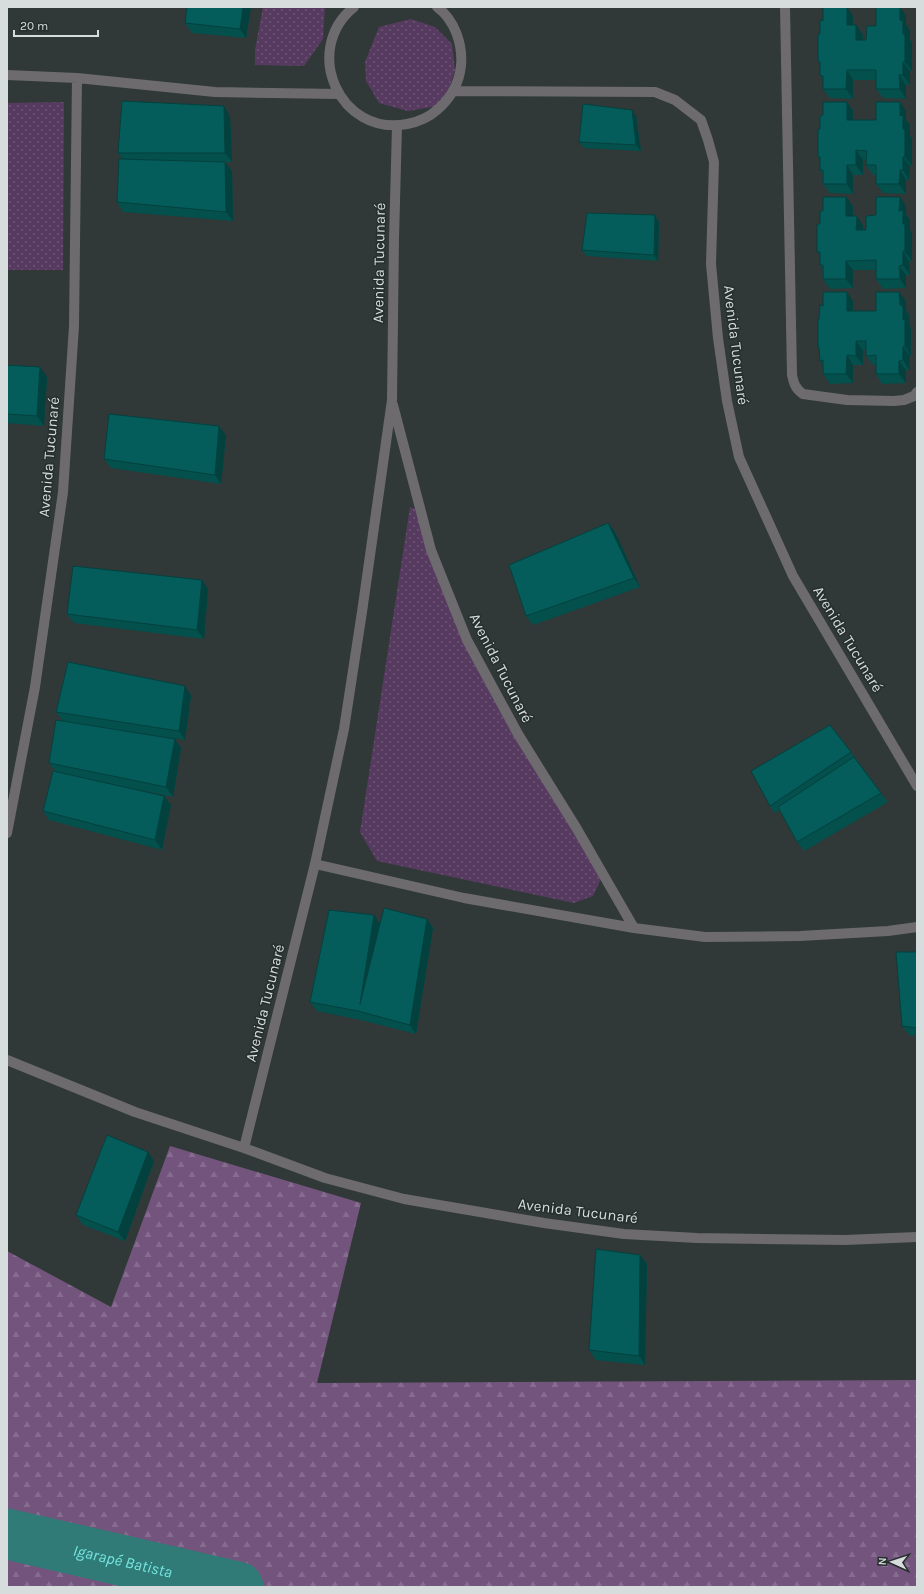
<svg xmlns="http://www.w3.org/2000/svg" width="924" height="1594" font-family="Karla,sans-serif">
<defs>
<pattern id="forest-firs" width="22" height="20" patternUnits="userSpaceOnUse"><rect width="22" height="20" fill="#73547d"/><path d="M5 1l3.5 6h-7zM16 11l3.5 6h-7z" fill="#866c8f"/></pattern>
<pattern id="park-dots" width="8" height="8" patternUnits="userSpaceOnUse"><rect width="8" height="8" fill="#573a60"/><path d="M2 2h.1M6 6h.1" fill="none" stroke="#6e5676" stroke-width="1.8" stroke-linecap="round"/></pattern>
</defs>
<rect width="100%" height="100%" fill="#303938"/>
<path fill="url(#forest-firs)" d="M 170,1146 L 361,1203 L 317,1383 L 917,1380 L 917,1587 L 7,1587 L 7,1251 L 111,1307 Z"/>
<path fill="url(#park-dots)" d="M 263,7 L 325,7 L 323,39 L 304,66 L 255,65 L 255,50 Z
M 411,19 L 435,27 L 452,44 L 455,70 L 444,105 L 408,111 L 379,103 L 366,81 L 365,62 L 379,27 Z
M 64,102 L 63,270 L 7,270 L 7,103 Z
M 410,507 L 415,509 L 482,677 L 601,879 L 593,896 L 574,903 L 377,861 L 360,832 Z"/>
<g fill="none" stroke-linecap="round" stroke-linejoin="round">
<path stroke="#307b77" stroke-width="51" id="s1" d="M 7,1534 L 238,1587"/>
<path stroke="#6d6b6e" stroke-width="10" d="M 354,7 C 301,50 340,137 407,124 C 418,122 428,118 437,110 C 450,99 459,84 461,66 C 463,45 455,20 437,7
M 785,7 L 792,375 C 794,384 795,388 803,394 L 847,400 L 894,401 L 904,400 L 914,396 L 917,392
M 7,75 L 77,78 L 215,92 L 339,94
M 454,91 L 655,92 L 675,100 L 701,120 L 708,140 L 714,162 L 711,264 L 718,338 L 727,401 L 739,457 L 793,576 L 917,786
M 393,405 L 431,550 L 467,640 L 518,734 L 577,829 L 634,928
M 7,833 L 35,687 L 63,492 L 74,326 L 77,78
M 315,864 L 464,898 L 634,928 L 705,937 L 800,936 L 888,931 L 917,927
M 7,1060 L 135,1112 L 244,1148 L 325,1178 L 404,1199 L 544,1223 L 624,1234 L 697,1238 L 845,1240 L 917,1237
M 244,1148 L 315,864 L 344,729 L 362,612 L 392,400 L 394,239 L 397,126"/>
</g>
<path fill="#03504d" d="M 251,7 L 246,38 L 192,33 L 185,23 Z
M 900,7 L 906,16 L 906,25 L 910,30 L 910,40 L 912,43 L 912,71 L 910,71 L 910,85 L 906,85 L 906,99 L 883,98 L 876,89 L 876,80 L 853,80 L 853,99 L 830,98 L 823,89 L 823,81 L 820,75 L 820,65 L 818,61 L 820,34 L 823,21 L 853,16 L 853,25 L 856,25 L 863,35 L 863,40 L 866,40 L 876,26 Z
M 847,102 L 853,111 L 853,120 L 876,120 L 900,102 L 906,111 L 906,120 L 910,125 L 910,136 L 912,139 L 912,166 L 910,166 L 909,180 L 906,180 L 906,194 L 883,193 L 876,184 L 876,175 L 873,175 L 866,165 L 866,160 L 863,160 L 863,175 L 853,175 L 853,194 L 830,193 L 823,184 L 823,175 L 820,170 L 820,159 L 818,157 L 820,129 L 823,115 Z
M 230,116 L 232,162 L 225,162 L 232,171 L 233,221 L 123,212 L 117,202 L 123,159 L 118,153 Z
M 636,116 L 641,151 L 584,148 L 579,142 Z
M 900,197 L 906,206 L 906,214 L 910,220 L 910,230 L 912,234 L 912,261 L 909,261 L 910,275 L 906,275 L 906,288 L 883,289 L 876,279 L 876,270 L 853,270 L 853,288 L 830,289 L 823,279 L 823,270 L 820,265 L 820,255 L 817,252 L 820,224 L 823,211 L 853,206 L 853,216 L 863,225 L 863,230 L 866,230 L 876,215 Z
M 655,215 L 659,222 L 658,261 L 587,256 L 582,250 Z
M 853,301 L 853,311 L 876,311 L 906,301 L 906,310 L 909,315 L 910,326 L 911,329 L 911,356 L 910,356 L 909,370 L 906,370 L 906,383 L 882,384 L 876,374 L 876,365 L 873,365 L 866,356 L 866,350 L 863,350 L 863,365 L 853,365 L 853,383 L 830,384 L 823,374 L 823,365 L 820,361 L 819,349 L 818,347 L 819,319 L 823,306 Z
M 7,365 L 47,377 L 44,426 L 7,423 Z
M 226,435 L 221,484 L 111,468 L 104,459 Z
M 608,523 L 615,532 L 640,587 L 533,625 L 526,616 Z
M 202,580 L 208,589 L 204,639 L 74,623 L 67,614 Z
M 185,686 L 191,696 L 185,740 L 120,730 L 175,739 L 181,748 L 173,797 L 127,787 L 164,796 L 171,805 L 162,850 L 49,820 L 43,811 L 55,771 L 49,763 L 63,721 L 56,712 Z
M 851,752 L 855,759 L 888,802 L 804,851 L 797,842 L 779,810 L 774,813 L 770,806 Z
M 374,915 L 380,924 L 427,919 L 433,928 L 416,1034 L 365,1021 L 317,1011 L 310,1002 Z
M 917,952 L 917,1036 L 909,1035 L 902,1026 Z
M 154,1161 L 125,1241 L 83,1225 L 76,1215 Z
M 640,1255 L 647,1264 L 645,1365 L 596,1360 L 589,1350 Z"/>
<path fill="#03413f" d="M 243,7 L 251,7 L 246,38 L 240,29 Z
M 847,7 L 853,16 L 853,35 L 847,25 Z
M 900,7 L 906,16 L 906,25 L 910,30 L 910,40 L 912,43 L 912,71 L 905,62 L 903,34 L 900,20 Z
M 856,25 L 863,35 L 863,50 L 856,40 Z
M 903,62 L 910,71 L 910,85 L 903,75 Z
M 847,70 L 853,80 L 853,99 L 846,89 Z
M 899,75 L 906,85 L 906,99 L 900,89 Z
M 847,102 L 853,111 L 853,130 L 847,120 Z
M 900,102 L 906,111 L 906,120 L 910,125 L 910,136 L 912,139 L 912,166 L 905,157 L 903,129 L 900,116 Z
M 224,106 L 230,116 L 232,162 L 225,153 Z
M 632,110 L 636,116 L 641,151 L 636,145 Z
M 856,150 L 863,160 L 863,175 L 856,165 Z
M 903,157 L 910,166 L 909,180 L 903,170 Z
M 225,162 L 232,171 L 233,221 L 226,212 Z
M 847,165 L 853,175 L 853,194 L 847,184 Z
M 900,170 L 906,180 L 906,194 L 899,184 Z
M 846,197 L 853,206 L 853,225 L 846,216 Z
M 900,197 L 906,206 L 906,214 L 910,220 L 910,230 L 912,234 L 912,261 L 905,252 L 903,224 L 899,211 Z
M 655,215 L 659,222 L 658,261 L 654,255 Z
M 857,216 L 863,225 L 863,239 L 856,230 Z
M 903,251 L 909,261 L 910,275 L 903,265 Z
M 846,261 L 853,270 L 853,288 L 846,279 Z
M 899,266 L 906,275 L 906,288 L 900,279 Z
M 847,292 L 853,301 L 853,320 L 847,311 Z
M 899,292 L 906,301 L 906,310 L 909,315 L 910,326 L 911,329 L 911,356 L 905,346 L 903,320 L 900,305 Z
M 856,341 L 863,350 L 863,365 L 856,356 Z
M 903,347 L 910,356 L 909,370 L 903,360 Z
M 847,355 L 853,365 L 853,383 L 846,374 Z
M 899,361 L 906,370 L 906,383 L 899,374 Z
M 40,367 L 47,377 L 44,426 L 37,416 Z
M 219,426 L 226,435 L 221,484 L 215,475 Z
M 608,523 L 615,532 L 640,587 L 634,578 Z
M 202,580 L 208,589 L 204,639 L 197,630 Z
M 185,686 L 191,696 L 185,740 L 179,731 Z
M 175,739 L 181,748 L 173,797 L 166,787 Z
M 164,796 L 171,805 L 162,850 L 155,840 Z
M 374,915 L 380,924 L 367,1014 L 360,1004 Z
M 427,919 L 433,928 L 416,1034 L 410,1025 Z
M 148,1152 L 154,1161 L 125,1241 L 118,1232 Z
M 640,1255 L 647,1264 L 645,1365 L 639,1356 Z"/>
<path fill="#045d5a" stroke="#03413f" d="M 187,7 L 243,7 L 240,29 L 185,23 Z
M 823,7 L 847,7 L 847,25 L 856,25 L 856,40 L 866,40 L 867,26 L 876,26 L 876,7 L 900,7 L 900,20 L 903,21 L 903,34 L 905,34 L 905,62 L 903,62 L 903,75 L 899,75 L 900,89 L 876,89 L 876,70 L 847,70 L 846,89 L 823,89 L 823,76 L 820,75 L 820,62 L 818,61 L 818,34 L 820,34 L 820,20 L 823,21 Z
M 122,101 L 224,106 L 225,153 L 118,153 Z
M 823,102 L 847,102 L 847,120 L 876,120 L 876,102 L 900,102 L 900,116 L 903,115 L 903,129 L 905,129 L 905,157 L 903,157 L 903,170 L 900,170 L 899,184 L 876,184 L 876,165 L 866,165 L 867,151 L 856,150 L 856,165 L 847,165 L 847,184 L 823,184 L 823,170 L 820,170 L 820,157 L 818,157 L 818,129 L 820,129 L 820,116 L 823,115 Z
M 583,104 L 632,110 L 636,145 L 579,142 Z
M 119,159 L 225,162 L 226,212 L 117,202 Z
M 823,197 L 846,197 L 846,216 L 857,216 L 856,230 L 866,230 L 866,216 L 876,215 L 876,197 L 900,197 L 899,211 L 903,210 L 903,224 L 905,224 L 905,252 L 903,251 L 903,265 L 899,266 L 900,279 L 876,279 L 876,260 L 846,261 L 846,279 L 823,279 L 823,265 L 820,265 L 820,252 L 817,252 L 817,224 L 820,224 L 820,211 L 823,211 Z
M 587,213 L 655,215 L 654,255 L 582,250 Z
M 823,292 L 847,292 L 847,311 L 876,311 L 876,292 L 899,292 L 900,305 L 903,306 L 903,320 L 905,319 L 905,346 L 903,347 L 903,360 L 899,361 L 899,374 L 876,374 L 876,355 L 866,356 L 866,341 L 856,341 L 856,356 L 847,355 L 846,374 L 823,374 L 823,360 L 820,361 L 819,347 L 818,347 L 818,319 L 819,319 L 820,305 L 823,306 Z
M 7,365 L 40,367 L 37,416 L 7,414 Z
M 109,414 L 219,426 L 215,475 L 104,459 Z
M 608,523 L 634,578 L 526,616 L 509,565 Z
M 73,566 L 202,580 L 197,630 L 67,614 Z
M 68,662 L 185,686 L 179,731 L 56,712 Z
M 56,720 L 175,739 L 166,787 L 49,763 Z
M 830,725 L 851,752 L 770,806 L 751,771 Z
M 854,757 L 881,793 L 797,842 L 778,807 Z
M 53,771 L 164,796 L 155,840 L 43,811 Z
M 384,908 L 427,919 L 410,1025 L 358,1011 L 310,1002 L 329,910 L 374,915 L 360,1004 Z
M 896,952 L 917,952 L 917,1028 L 902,1026 Z
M 107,1135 L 148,1152 L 118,1232 L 76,1215 Z
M 596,1249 L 640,1255 L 639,1356 L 589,1350 Z"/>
<g text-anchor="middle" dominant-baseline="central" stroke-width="3" stroke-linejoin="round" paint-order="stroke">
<g font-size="15" fill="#d7dcdc" stroke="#262f2e">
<text transform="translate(379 263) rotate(-89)">Avenida Tucunaré</text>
<text transform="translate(736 345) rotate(83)">Avenida Tucunaré</text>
<text transform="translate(49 457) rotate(-85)">Avenida Tucunaré</text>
<text transform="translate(848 639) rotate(59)">Avenida Tucunaré</text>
<text transform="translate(501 668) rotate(63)">Avenida Tucunaré</text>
<text transform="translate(265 1003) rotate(-76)">Avenida Tucunaré</text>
<text transform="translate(578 1211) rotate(7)">Avenida Tucunaré</text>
</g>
<g font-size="16" font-style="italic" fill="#76e6e1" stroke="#262f2e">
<text stroke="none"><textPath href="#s1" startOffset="119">Igarapé Batista</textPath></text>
</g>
</g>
<rect width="924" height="1594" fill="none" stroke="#d7dcdc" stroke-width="16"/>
<g transform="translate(892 1562) rotate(273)" stroke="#262f2e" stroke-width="3" paint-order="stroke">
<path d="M0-3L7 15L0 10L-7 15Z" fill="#d7dcdc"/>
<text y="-6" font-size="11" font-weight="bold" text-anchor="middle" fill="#d7dcdc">N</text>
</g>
<path d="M14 30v6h84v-6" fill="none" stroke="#d7dcdc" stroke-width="2"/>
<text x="20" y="30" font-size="12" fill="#d7dcdc" stroke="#262f2e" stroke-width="3" paint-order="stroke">20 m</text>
</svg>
